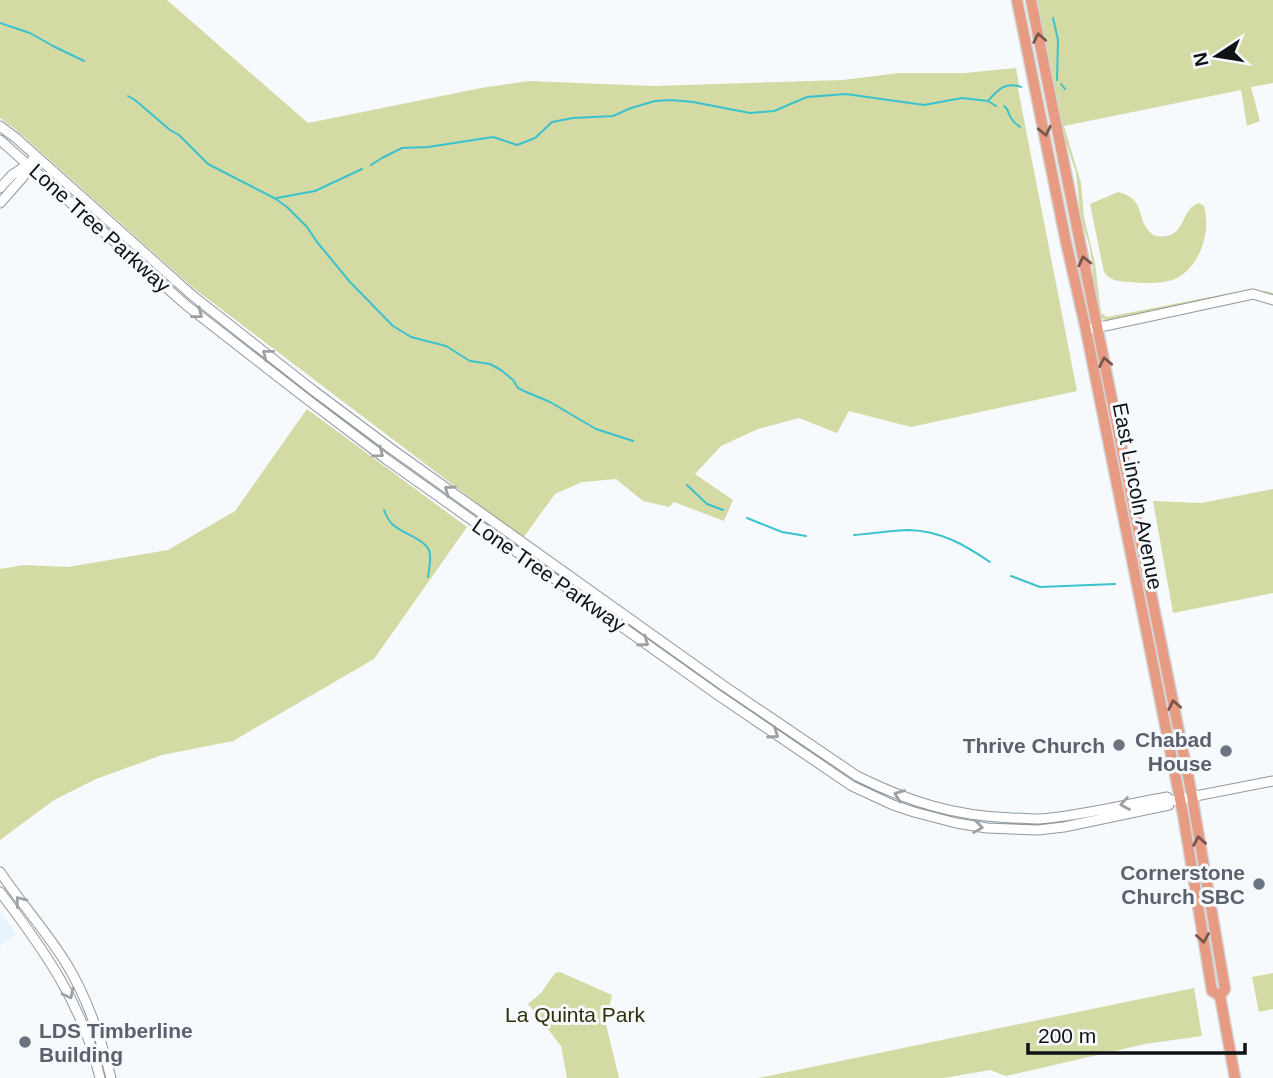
<svg xmlns="http://www.w3.org/2000/svg" width="1273" height="1078" font-family="Helvetica,sans-serif">
<rect width="100%" height="100%" fill="#f6fafd"/>
<path fill="#e5f3fd" d="M 0,912 L 16,934 L 0,946 Z"/>
<path fill="#d3daa3" d="M 0,0 L 167,0 L 308,123 L 481,88 L 529,81 L 653,86 L 843,80 L 899,73 L 965,73 L 1016,68 L 1019,85 L 1018,89 L 1077,391 L 911,427 L 849,411 L 837,433 L 799,418 L 758,429 L 721,446 L 695,474 L 733,500 L 724,521 L 674,502 L 669,507 L 643,501 L 616,479 L 582,482 L 555,494 L 523,538 L 192,287 L 15,129 L 0,118 Z
M 1037,0 L 1273,0 L 1273,83 L 1251,87 L 1260,121 L 1247,126 L 1241,90 L 1064,126 L 1081,183 L 1084,217 L 1095,263 L 1101,313 L 1107,317 L 1236,292 L 1266,291 L 1273,293 L 1273,296 L 1240,294 L 1108,321 L 1103,319 L 1098,315 L 1095,300 L 1092,263 L 1089,244 L 1081,220 L 1076,173 L 1061,127 Z
M 1118,192 C 1147,199 1135,219 1151,233 C 1155,237 1160,237 1166,236 C 1186,233 1181,209 1199,203 L 1204,206 C 1211,231 1201,265 1177,278 C 1163,285 1143,283 1128,282 C 1118,281 1110,281 1104,272 L 1090,204 Z
M 307,409 L 467,527 L 374,659 L 233,741 L 162,755 L 96,779 L 54,800 L 0,840 L 0,569 L 24,565 L 68,567 L 168,550 L 235,511 Z
M 1273,489 L 1273,593 L 1173,613 L 1153,501 L 1201,503 Z
M 560,972 L 612,995 L 606,1024 L 619,1078 L 567,1078 L 561,1046 L 528,1004 L 541,993 L 555,973 Z
M 1273,973 L 1273,1009 L 1259,1012 L 1252,977 Z
M 1194,988 L 1202,1036 L 1145,1044 L 1006,1076 L 990,1070 L 944,1078 L 758,1078 Z"/>
<g fill="none" stroke-linecap="round" stroke-linejoin="round">
<path stroke="#3bc2ce" stroke-width="2" d="M 1053,18 L 1058,40 L 1057,80
M 0,23 L 30,33 L 53,46 L 84,61
M 1061,84 L 1065,89
M 128,96 L 135,100 L 170,130 L 179,135 L 208,164 L 276,199 L 287,207 L 307,227 L 317,242 L 350,282 L 393,326 L 411,337 L 446,346 L 470,361 L 490,364 L 501,370 L 513,380 L 518,388 L 524,391 L 550,402 L 596,429 L 633,441
M 988,101 C 998,90 1005,81 1021,87
M 1004,106 L 1007,109 C 1010,118 1013,122 1020,127
M 371,165 L 382,158 L 402,148 L 428,147 L 493,137 L 517,145 L 535,138 L 552,122 L 573,118 L 613,116 L 631,108 L 655,101 L 671,100 L 693,102 L 750,113 L 774,111 L 807,97 L 846,94 L 924,105 L 962,98 L 988,101 L 996,106
M 277,198 L 315,191 L 362,169
M 687,485 L 707,504 L 723,510
M 384,510 C 386,515 388,520 392,524 C 401,533 423,538 429,550 C 432,557 429,569 428,577
M 747,518 L 782,532 L 806,536
M 854,535 C 872,534 891,530 909,530 C 941,531 965,545 990,562
M 1011,576 L 1040,587 L 1115,584"/>
<g stroke="#8f99a0" stroke-width="11">
<path id="minor" d="M 0,126 L 16,138 L 193,296 L 314,391 L 393,450 L 724,686 L 857,776 C 909,802 955,816 1012,818 C 1021,818 1031,819 1039,819 C 1082,816 1126,804 1167,797 L 1170,801
M 0,140 L 186,305 L 308,400 L 386,459 L 718,695 L 852,786 L 893,805 L 914,812 L 956,823 L 987,828 L 1038,830 L 1064,827 L 1169,805 L 1170,801 L 1273,781
M 0,188 L 12,175 L 27,165
M 0,203 L 23,177 L 32,160
M 1091,329 L 1253,294 L 1273,300
M 0,872 C 21,903 46,931 66,963 C 88,999 101,1038 111,1078
M 0,892 C 45,951 83,1005 100,1078"/>
</g>
<g stroke="#d4d4d5" stroke-width="13">
<path id="major" d="M 1017,0 L 1066,242 L 1086,330 L 1183,814 L 1212,991 L 1220,996
M 1031,0 L 1192,796 L 1225,989 L 1220,996 L 1235,1078"/>
</g>
<use href="#minor" stroke="#fff" stroke-width="9"/>
<use href="#major" stroke="#e79b82" stroke-width="10"/>
</g>
<defs><path id="oneway-chevron" d="M-2-3.5L2.5 0L-2 3.5" fill="none" stroke-width="1.6" stroke-linecap="round" stroke-linejoin="round" transform="scale(1.75)"/></defs>
<g stroke="#7a564c">
<use href="#oneway-chevron" transform="translate(1039 38) rotate(-101)"/>
<use href="#oneway-chevron" transform="translate(1045 131) rotate(78)"/>
<use href="#oneway-chevron" transform="translate(1084 261) rotate(-103)"/>
<use href="#oneway-chevron" transform="translate(1105 362) rotate(-101)"/>
<use href="#oneway-chevron" transform="translate(1174 705) rotate(-101)"/>
<use href="#oneway-chevron" transform="translate(1199 841) rotate(-100)"/>
<use href="#oneway-chevron" transform="translate(1203 938) rotate(81)"/>
</g>
<g stroke="#9fa0a1">
<use href="#oneway-chevron" transform="translate(198 314) rotate(38)"/>
<use href="#oneway-chevron" transform="translate(267 354) rotate(-142)"/>
<use href="#oneway-chevron" transform="translate(379 453) rotate(37)"/>
<use href="#oneway-chevron" transform="translate(449 490) rotate(-145)"/>
<use href="#oneway-chevron" transform="translate(644 642) rotate(35)"/>
<use href="#oneway-chevron" transform="translate(774 734) rotate(35)"/>
<use href="#oneway-chevron" transform="translate(899 795) rotate(-159)"/>
<use href="#oneway-chevron" transform="translate(1125 804) rotate(170)"/>
<use href="#oneway-chevron" transform="translate(978 827) rotate(8)"/>
<use href="#oneway-chevron" transform="translate(20 901) rotate(-127)"/>
<use href="#oneway-chevron" transform="translate(69 994) rotate(63)"/>
</g>
<g fill="#6b7280" stroke="#f6fafd" stroke-width="2.5">
<circle cx="1119" cy="745" r="7"/>
<circle cx="1226" cy="751" r="7"/>
<circle cx="1259" cy="884" r="7"/>
<circle cx="25" cy="1042" r="7"/>
</g>
<g text-anchor="middle" dominant-baseline="central" stroke-width="6" stroke-linejoin="round" paint-order="stroke">
<g font-size="21" fill="#0e1215" stroke="#f6fafd">
<text transform="translate(100 228) rotate(42)">Lone Tree Parkway</text>
<text transform="translate(1138 496) rotate(79)">East Lincoln Avenue</text>
<text transform="translate(549 575) rotate(35)">Lone Tree Parkway</text>
</g>
<g font-size="21" font-weight="bold" fill="#5b616d" stroke="#f6fafd" text-anchor="end">
<text x="1212" y="739">Chabad<tspan x="1212" dy="24">House</tspan></text>
<text x="1105" y="745">Thrive Church</text>
<text x="1245" y="872">Cornerstone<tspan x="1245" dy="24">Church SBC</tspan></text>
<text x="39" y="1030" text-anchor="start">LDS Timberline<tspan x="39" dy="24">Building</tspan></text>
</g>
<g font-size="21" fill="#2d3009" stroke="#f6fafd">
<text x="575" y="1014">La Quinta Park</text>
</g>
</g>
<g transform="translate(1217 56) rotate(258)" stroke="#f6fafd" stroke-width="5" paint-order="stroke">
<path d="M0-5L12 26L0 18L-12 26Z" fill="#0e1215"/>
<text y="-10" font-size="19" font-weight="bold" text-anchor="middle" fill="#0e1215">N</text>
</g>
<path d="M1028 1043v10h217v-10" fill="none" stroke="#0e1215" stroke-width="3.5"/>
<text x="1038" y="1043" font-size="21" fill="#0e1215" stroke="#f6fafd" stroke-width="5" paint-order="stroke">200 m</text>
</svg>
